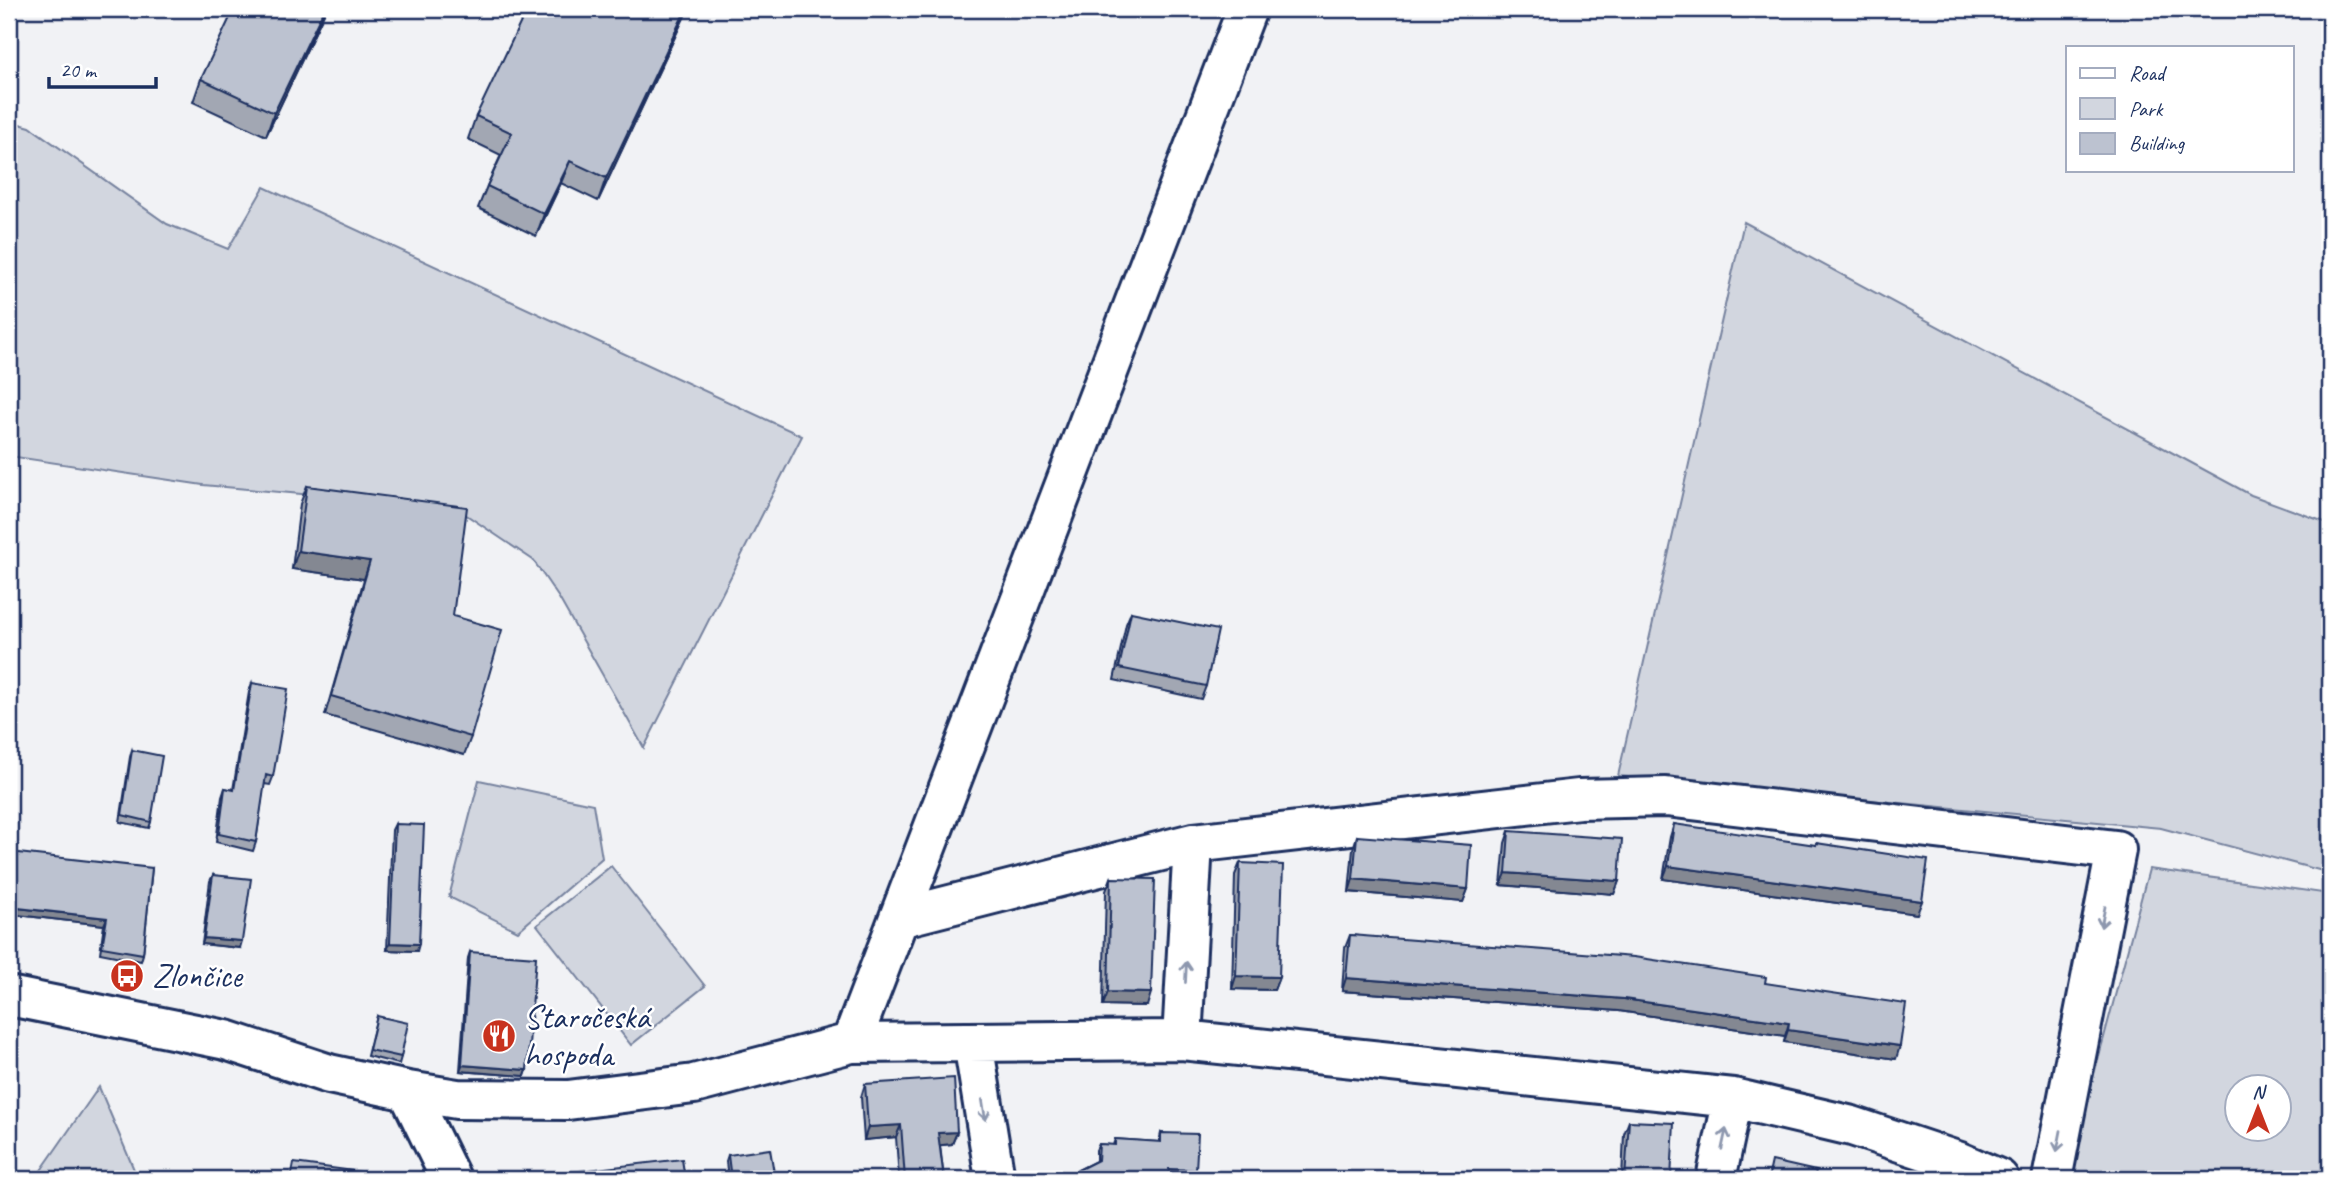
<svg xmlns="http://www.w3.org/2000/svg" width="2339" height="1188" font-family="Caveat,sans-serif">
<rect width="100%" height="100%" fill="#f1f2f5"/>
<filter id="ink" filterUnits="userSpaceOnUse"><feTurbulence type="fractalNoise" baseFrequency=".0143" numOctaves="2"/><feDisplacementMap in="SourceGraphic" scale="14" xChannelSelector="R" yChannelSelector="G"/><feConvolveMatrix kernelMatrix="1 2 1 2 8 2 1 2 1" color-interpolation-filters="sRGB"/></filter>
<g filter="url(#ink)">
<path fill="#d2d6df" stroke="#76829e" stroke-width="2" fill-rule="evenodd" d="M 9,121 L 30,127 L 167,224 L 228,249 L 264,187 L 802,436 L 644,748 L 559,598 L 533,560 L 456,508 L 203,485 L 9,456 Z
M 1744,222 L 2251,495 L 2330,524 L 2330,873 L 2161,828 L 1618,776 Z
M 479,780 L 593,804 L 602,858 L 518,931 L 449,897 Z
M 611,866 L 705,986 L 631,1045 L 537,925 Z
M 2149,869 L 2330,894 L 2330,1179 L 2066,1179 ZM 2238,1086 L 2280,1086 L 2280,1128 L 2238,1128 Z
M 99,1087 L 138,1179 L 35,1179 Z"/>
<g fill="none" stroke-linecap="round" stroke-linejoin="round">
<g stroke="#1b2f5e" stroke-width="44">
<path id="minor" d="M 899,918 L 1193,843 L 1579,799 L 1666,797 L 2116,850 L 2052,1179
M 9,996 L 226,1040 L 329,1074 L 408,1091 L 457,1099 L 568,1100 L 694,1084 L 851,1043 L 1182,1040 L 1733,1098 L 1852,1126 L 1957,1161 L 1999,1179
M 1182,1040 L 1193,843
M 973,1042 L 995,1179
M 851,1043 L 1247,9
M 408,1091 L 451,1179
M 1716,1179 L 1733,1098"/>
</g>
<use href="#minor" stroke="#fff" stroke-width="38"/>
</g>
<path fill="#a2a7b3" stroke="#1b2f5e" stroke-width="2" d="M 326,9 L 266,136 L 193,102 L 201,79 Z
M 688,9 L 598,201 L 561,183 L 536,236 L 478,208 L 487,186 L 501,155 L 468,139 L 476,116 Z
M 307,486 L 453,616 L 471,737 L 464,755 L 325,715 L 364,579 L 292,569 L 300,504 Z
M 1131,612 L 1206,686 L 1201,699 L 1114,680 L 1126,624 Z
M 252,683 L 273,777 L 270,785 L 264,784 L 256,842 L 253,851 L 216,842 L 222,797 L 225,788 L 233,790 L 249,692 Z
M 132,750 L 151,822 L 149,828 L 120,822 L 130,757 Z
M 395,824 L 417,951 L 387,950 L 392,830 Z
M 1674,824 L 1917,914 L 1663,879 L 1670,837 Z
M 1509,831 L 1619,881 L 1614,894 L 1501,885 L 1505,843 Z
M 1357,836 L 1468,889 L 1463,902 L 1349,892 L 1353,849 Z
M 1240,863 L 1279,977 L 1274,990 L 1232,989 L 1235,875 Z
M 152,868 L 143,954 L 141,961 L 100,953 L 104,925 L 9,914 Z
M 213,875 L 240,948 L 202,944 L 210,881 Z
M 1111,878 L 1147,1006 L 1103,1005 L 1106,891 Z
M 1350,935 L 1765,983 L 1896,1059 L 1784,1042 L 1785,1036 L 1619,1011 L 1342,991 L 1345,948 Z
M 470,952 L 527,1070 L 525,1076 L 460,1071 L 468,958 Z
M 377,1016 L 401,1057 L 399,1064 L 367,1056 Z
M 865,1084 L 957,1132 L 952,1144 L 940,1145 L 944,1179 L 899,1179 L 896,1137 L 864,1140 L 861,1097 Z
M 1629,1121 L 1671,1179 L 1622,1179 L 1624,1134 Z
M 1161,1133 L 1196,1170 L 1194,1176 L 1169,1175 L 1168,1179 L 1080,1179 L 1075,1176 L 1078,1170 L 1096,1161 L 1096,1150 L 1099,1144 L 1113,1145 L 1115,1139 L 1159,1142 Z
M 728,1155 L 775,1179 L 728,1179 L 726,1161 Z"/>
<path fill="#848892" stroke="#1b2f5e" stroke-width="2" d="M 324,9 L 326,9 L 266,136 L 274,113 Z
M 686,9 L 688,9 L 598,201 L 606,178 Z
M 570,161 L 561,183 L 536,236 L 544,214 Z
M 298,551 L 370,561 L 364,579 L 292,569 Z
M 1668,866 L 1922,901 L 1917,914 L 1663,879 Z
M 1506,873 L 1619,881 L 1614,894 L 1501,885 Z
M 1353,879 L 1468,889 L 1463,902 L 1349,892 Z
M 9,907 L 107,918 L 104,925 L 9,914 Z
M 204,938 L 242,941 L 240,948 L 202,944 Z
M 390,943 L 419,944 L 417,951 L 387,950 Z
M 1236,976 L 1279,977 L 1274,990 L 1232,989 Z
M 1346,978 L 1624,999 L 1789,1023 L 1785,1036 L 1619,1011 L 1342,991 Z
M 1108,992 L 1151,993 L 1147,1006 L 1103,1005 Z
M 1788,1030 L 1900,1046 L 1896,1059 L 1784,1042 Z
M 462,1065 L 527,1070 L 525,1076 L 460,1071 Z
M 901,1125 L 896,1137 L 864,1140 L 868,1127 Z
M 957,1132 L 952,1144 L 933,1146 L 938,1133 Z
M 1169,1169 L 1196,1170 L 1194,1176 L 1167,1175 Z"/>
<path fill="#bcc2d0" stroke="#1b2f5e" stroke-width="2" d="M 234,9 L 324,9 L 274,113 L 201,79 Z
M 527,9 L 686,9 L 606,178 L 570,161 L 544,214 L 487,186 L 512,133 L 476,116 Z
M 307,486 L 467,507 L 453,616 L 502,630 L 471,737 L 331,696 L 370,561 L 298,551 Z
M 1131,612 L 1218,630 L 1206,686 L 1119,668 Z
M 252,683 L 288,689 L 273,777 L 266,775 L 256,842 L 219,834 L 225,788 L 234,790 Z
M 132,750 L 162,756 L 151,822 L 122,815 Z
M 395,824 L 424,825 L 419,944 L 390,943 Z
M 1674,824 L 1816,845 L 1816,843 L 1928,860 L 1922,901 L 1668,866 Z
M 1509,831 L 1622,839 L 1619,881 L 1506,873 Z
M 1357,836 L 1471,845 L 1468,889 L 1353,879 Z
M 9,852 L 152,868 L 143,954 L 102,947 L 107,918 L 9,907 Z
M 1240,863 L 1283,865 L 1279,977 L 1236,976 Z
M 213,875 L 251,879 L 242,941 L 204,938 Z
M 1111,878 L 1155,879 L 1151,993 L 1108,992 Z
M 1350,935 L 1634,957 L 1766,977 L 1765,983 L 1906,1004 L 1900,1046 L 1788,1030 L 1789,1023 L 1624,999 L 1346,978 Z
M 470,952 L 536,957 L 527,1070 L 462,1065 Z
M 377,1016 L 408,1023 L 401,1057 L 369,1050 Z
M 954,1078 L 957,1132 L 938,1133 L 944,1179 L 905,1179 L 901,1125 L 868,1127 L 865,1084 Z
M 1629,1121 L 1674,1123 L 1671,1179 L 1625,1179 Z
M 1161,1133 L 1198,1134 L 1196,1170 L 1169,1169 L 1168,1179 L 1090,1179 L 1078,1170 L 1098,1160 L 1099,1144 L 1115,1145 L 1115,1139 L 1161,1142 Z
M 770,1149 L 775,1179 L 731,1179 L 728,1155 Z
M 682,1159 L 685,1179 L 487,1179 L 486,1175 L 526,1172 L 527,1177 Z
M 1772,1161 L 1816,1171 L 1814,1179 L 1768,1179 Z
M 294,1163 L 413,1179 L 291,1179 Z"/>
<defs><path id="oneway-shaft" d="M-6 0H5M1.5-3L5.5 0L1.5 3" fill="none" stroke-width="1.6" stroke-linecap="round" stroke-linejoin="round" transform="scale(1.75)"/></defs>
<g stroke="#8d97ae">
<use href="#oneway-shaft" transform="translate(2103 917) rotate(101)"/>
<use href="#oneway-shaft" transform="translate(1186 972) rotate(-87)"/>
<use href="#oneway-shaft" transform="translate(984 1110) rotate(81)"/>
<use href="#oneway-shaft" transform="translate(1724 1139) rotate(-78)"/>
<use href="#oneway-shaft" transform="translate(2059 1141) rotate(101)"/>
</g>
</g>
<defs>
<g id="bus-disc" transform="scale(1.75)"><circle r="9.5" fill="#c8321e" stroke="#fff"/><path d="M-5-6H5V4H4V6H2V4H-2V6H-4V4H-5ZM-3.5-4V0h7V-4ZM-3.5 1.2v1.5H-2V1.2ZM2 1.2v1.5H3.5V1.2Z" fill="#fff"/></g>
<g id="restaurant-disc" transform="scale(1.75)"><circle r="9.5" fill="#c8321e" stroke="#fff"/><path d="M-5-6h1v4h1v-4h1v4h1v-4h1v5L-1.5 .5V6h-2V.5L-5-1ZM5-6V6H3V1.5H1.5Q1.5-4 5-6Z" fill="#fff"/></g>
</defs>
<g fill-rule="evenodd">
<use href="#bus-disc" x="127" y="976"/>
<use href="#restaurant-disc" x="499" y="1036"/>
</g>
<g text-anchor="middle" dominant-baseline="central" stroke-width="5" stroke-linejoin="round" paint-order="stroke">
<g font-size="33" fill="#1b2f5e" stroke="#fff" text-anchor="start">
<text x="152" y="976">Zlončice</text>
<text x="524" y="1017">Staročeská<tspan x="524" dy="38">hospoda</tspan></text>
</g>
</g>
<rect width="2339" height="1188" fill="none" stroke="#fff" stroke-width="35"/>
<rect x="18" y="18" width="2304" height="1153" fill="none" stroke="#1b2f5e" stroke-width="2.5" filter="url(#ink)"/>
<rect x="2066" y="46" width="228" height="126" fill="#ffffff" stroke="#a4acbf" stroke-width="2"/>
<rect x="2080" y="68" width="35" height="10" fill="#ffffff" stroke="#a4acbf" stroke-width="2"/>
<text x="2129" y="80" font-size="21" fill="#1b2f5e">Road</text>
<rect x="2080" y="98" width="35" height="21" fill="#d2d6df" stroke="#a4acbf" stroke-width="2"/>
<text x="2129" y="116" font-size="21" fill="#1b2f5e">Park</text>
<rect x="2080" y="133" width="35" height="21" fill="#bcc2d0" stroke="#a4acbf" stroke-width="2"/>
<text x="2129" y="150" font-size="21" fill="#1b2f5e">Building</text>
<g transform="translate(2258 1108)"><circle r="33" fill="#ffffff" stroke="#a4acbf" stroke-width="2"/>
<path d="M0-5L12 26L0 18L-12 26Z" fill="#c8321e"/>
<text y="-10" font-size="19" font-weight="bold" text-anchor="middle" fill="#1b2f5e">N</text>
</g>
<path d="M49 77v10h107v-10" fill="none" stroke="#1b2f5e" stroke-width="3.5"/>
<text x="60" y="77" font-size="21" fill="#1b2f5e" stroke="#ffffff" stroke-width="5" paint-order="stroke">20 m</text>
</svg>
